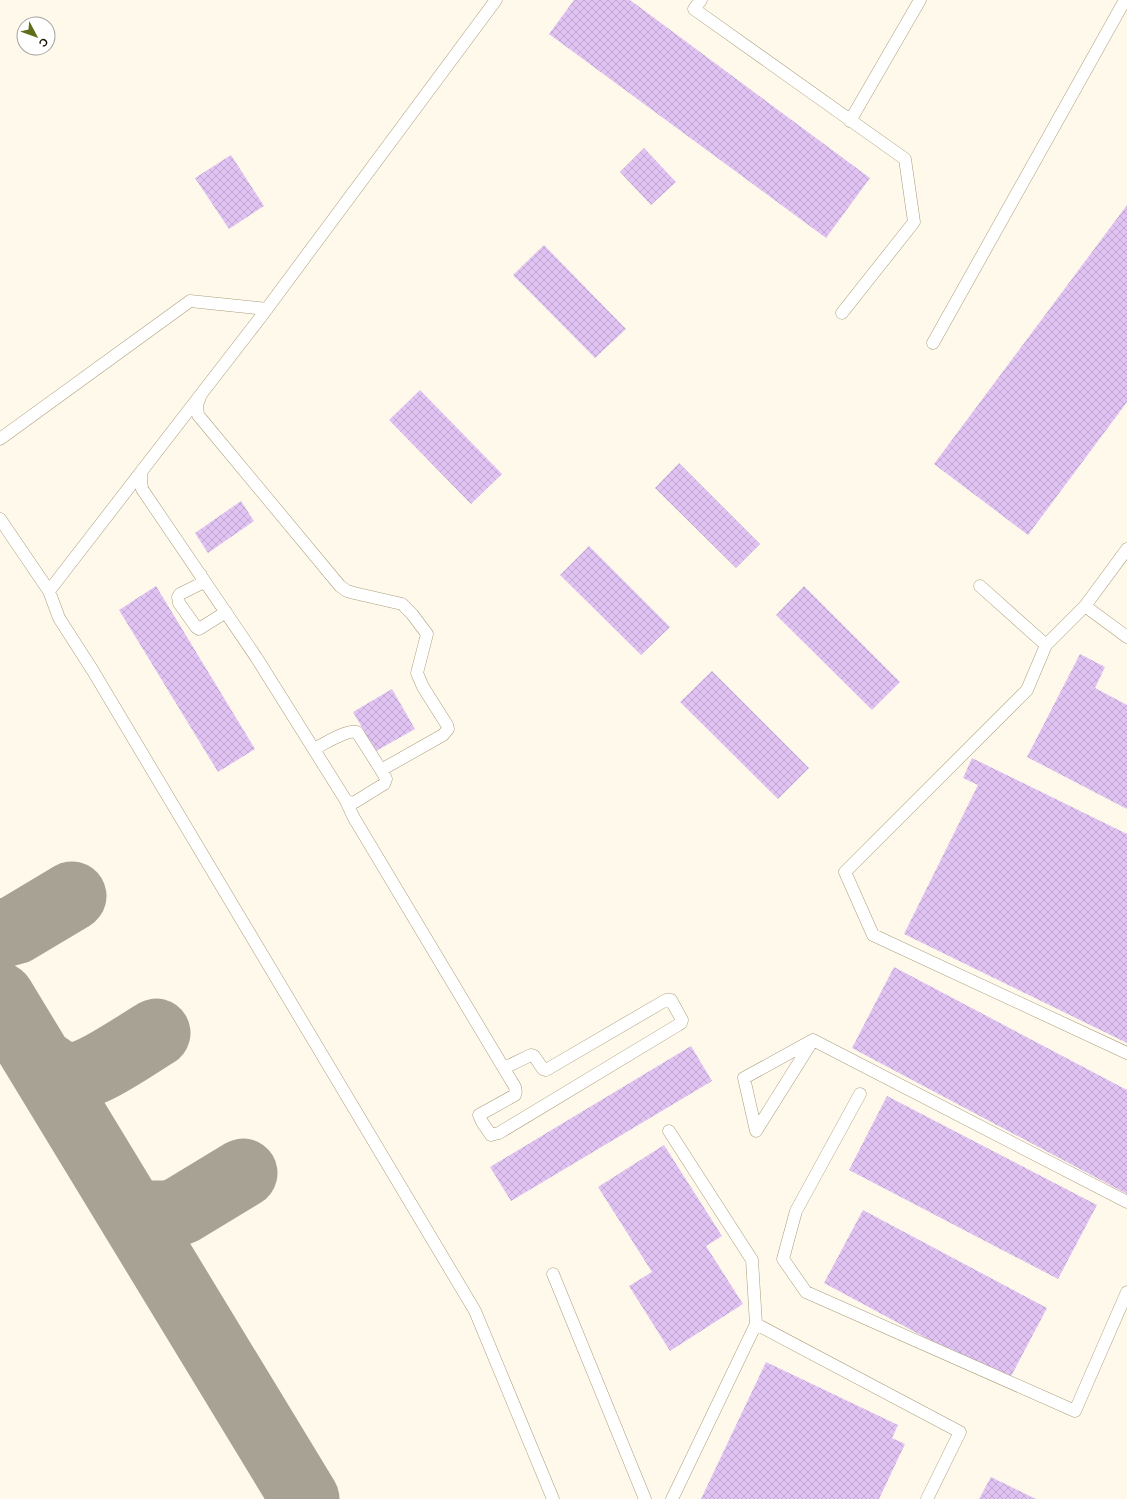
<svg xmlns="http://www.w3.org/2000/svg" width="1127" height="1499" font-family="'Work Sans',sans-serif">
<defs>
<pattern id="building-cross-hatch" width="8" height="8" patternUnits="userSpaceOnUse"><rect width="8" height="8" fill="#e1c3f3"/><path d="M0 0l8 8M0 8l8-8" fill="none" stroke="#c0a7cf"/></pattern>
</defs>
<rect width="100%" height="100%" fill="#fef9ea"/>
<g fill="none" stroke-linecap="round" stroke-linejoin="round">
<path stroke="#a8a294" stroke-width="69" d="M 0,934 L 15,930 L 72,896
M 0,997 L 305,1499
M 39,1061 C 48,1067 60,1078 72,1077 C 94,1075 136,1045 156,1033
M 130,1211 L 150,1215 L 170,1215 L 182,1210 L 243,1173"/>
</g>
<path fill="url(#building-cross-hatch)" d="M 574,0 L 630,0 L 870,178 L 826,238 L 549,34 Z
M 644,148 L 676,182 L 651,205 L 620,172 Z
M 231,155 L 264,206 L 229,229 L 195,178 Z
M 1127,205 L 1127,402 L 1028,535 L 934,464 Z
M 544,245 L 626,329 L 595,358 L 513,275 Z
M 420,390 L 502,474 L 471,504 L 389,420 Z
M 679,463 L 760,544 L 736,568 L 655,488 Z
M 241,501 L 254,521 L 208,553 L 195,533 Z
M 589,546 L 670,627 L 641,655 L 560,575 Z
M 156,586 L 255,749 L 218,772 L 119,610 Z
M 804,586 L 900,682 L 872,710 L 776,615 Z
M 1080,654 L 1105,667 L 1095,688 L 1127,705 L 1127,809 L 1027,757 Z
M 712,671 L 809,768 L 778,799 L 680,702 Z
M 392,689 L 415,729 L 376,751 L 353,712 Z
M 972,758 L 1127,834 L 1127,1043 L 904,934 L 978,785 L 963,778 Z
M 894,967 L 1127,1090 L 1127,1194 L 852,1048 Z
M 691,1046 L 712,1081 L 511,1201 L 490,1167 Z
M 887,1096 L 1097,1205 L 1058,1279 L 849,1170 Z
M 664,1145 L 722,1236 L 706,1246 L 743,1304 L 670,1351 L 629,1286 L 652,1272 L 598,1187 Z
M 863,1210 L 1047,1308 L 1008,1382 L 824,1283 Z
M 766,1362 L 898,1425 L 892,1438 L 905,1444 L 879,1499 L 701,1499 Z
M 991,1477 L 1036,1499 L 979,1499 Z"/>
<g fill="none" stroke-linecap="round" stroke-linejoin="round">
<g stroke="#aa9e7c" stroke-width="13">
<path id="service" d="M 701,0 L 694,9 L 905,159 L 914,222 L 842,313
M 850,121 L 920,0
M 933,343 L 1125,0
M 200,397 L 197,405 L 198,415 L 340,586 L 347,591 L 354,593 L 402,604 L 412,614 L 427,634 L 417,673 L 423,687 L 447,725 L 448,729 L 443,735 L 381,770
M 0,439 L 190,301 L 267,309
M 142,470 L 141,479 L 142,489 L 256,657 L 345,799 L 349,803 L 355,802 L 384,784 L 386,779 L 383,773 L 357,732 C 347,729 324,744 314,749
M 0,519 L 49,591 L 59,618 L 93,671 L 475,1311 L 553,1499
M 1127,549 L 1085,606 L 1046,645 L 1027,690 L 845,872 L 873,935 L 1127,1053
M 201,575 L 202,581 L 200,584 L 180,594 L 178,597 L 179,603 L 196,627 L 199,629 L 226,612
M 980,586 L 1046,645
M 49,591 L 260,318 L 496,0
M 1085,606 L 1127,637
M 345,799 L 354,818 L 512,1082 C 515,1086 517,1090 515,1095 L 479,1115 L 482,1122 L 491,1135 L 499,1133 L 678,1025 L 681,1023 L 682,1020 L 671,1000 L 666,1000 L 546,1070 L 543,1069 L 534,1056 L 531,1055 L 504,1068
M 813,1040 L 1127,1202
M 813,1040 L 756,1131 L 744,1078 Z
M 860,1094 L 796,1211 L 783,1259 L 806,1292 L 1075,1411 L 1127,1292
M 669,1131 L 752,1260 L 756,1324 L 672,1499
M 553,1274 L 645,1499
M 756,1324 L 960,1432 L 927,1499"/>
</g>
<use href="#service" stroke="#fff" stroke-width="12"/>
</g>
<g transform="translate(36 36) rotate(131)"><circle r="19" fill="#ffffff" stroke="#a4a29d"/>
<path d="M0-3L7 15L0 10L-7 15Z" fill="#616e18"/>
<text y="-6" font-size="11" font-weight="bold" text-anchor="middle" fill="#1b1609">С</text>
</g>
</svg>
